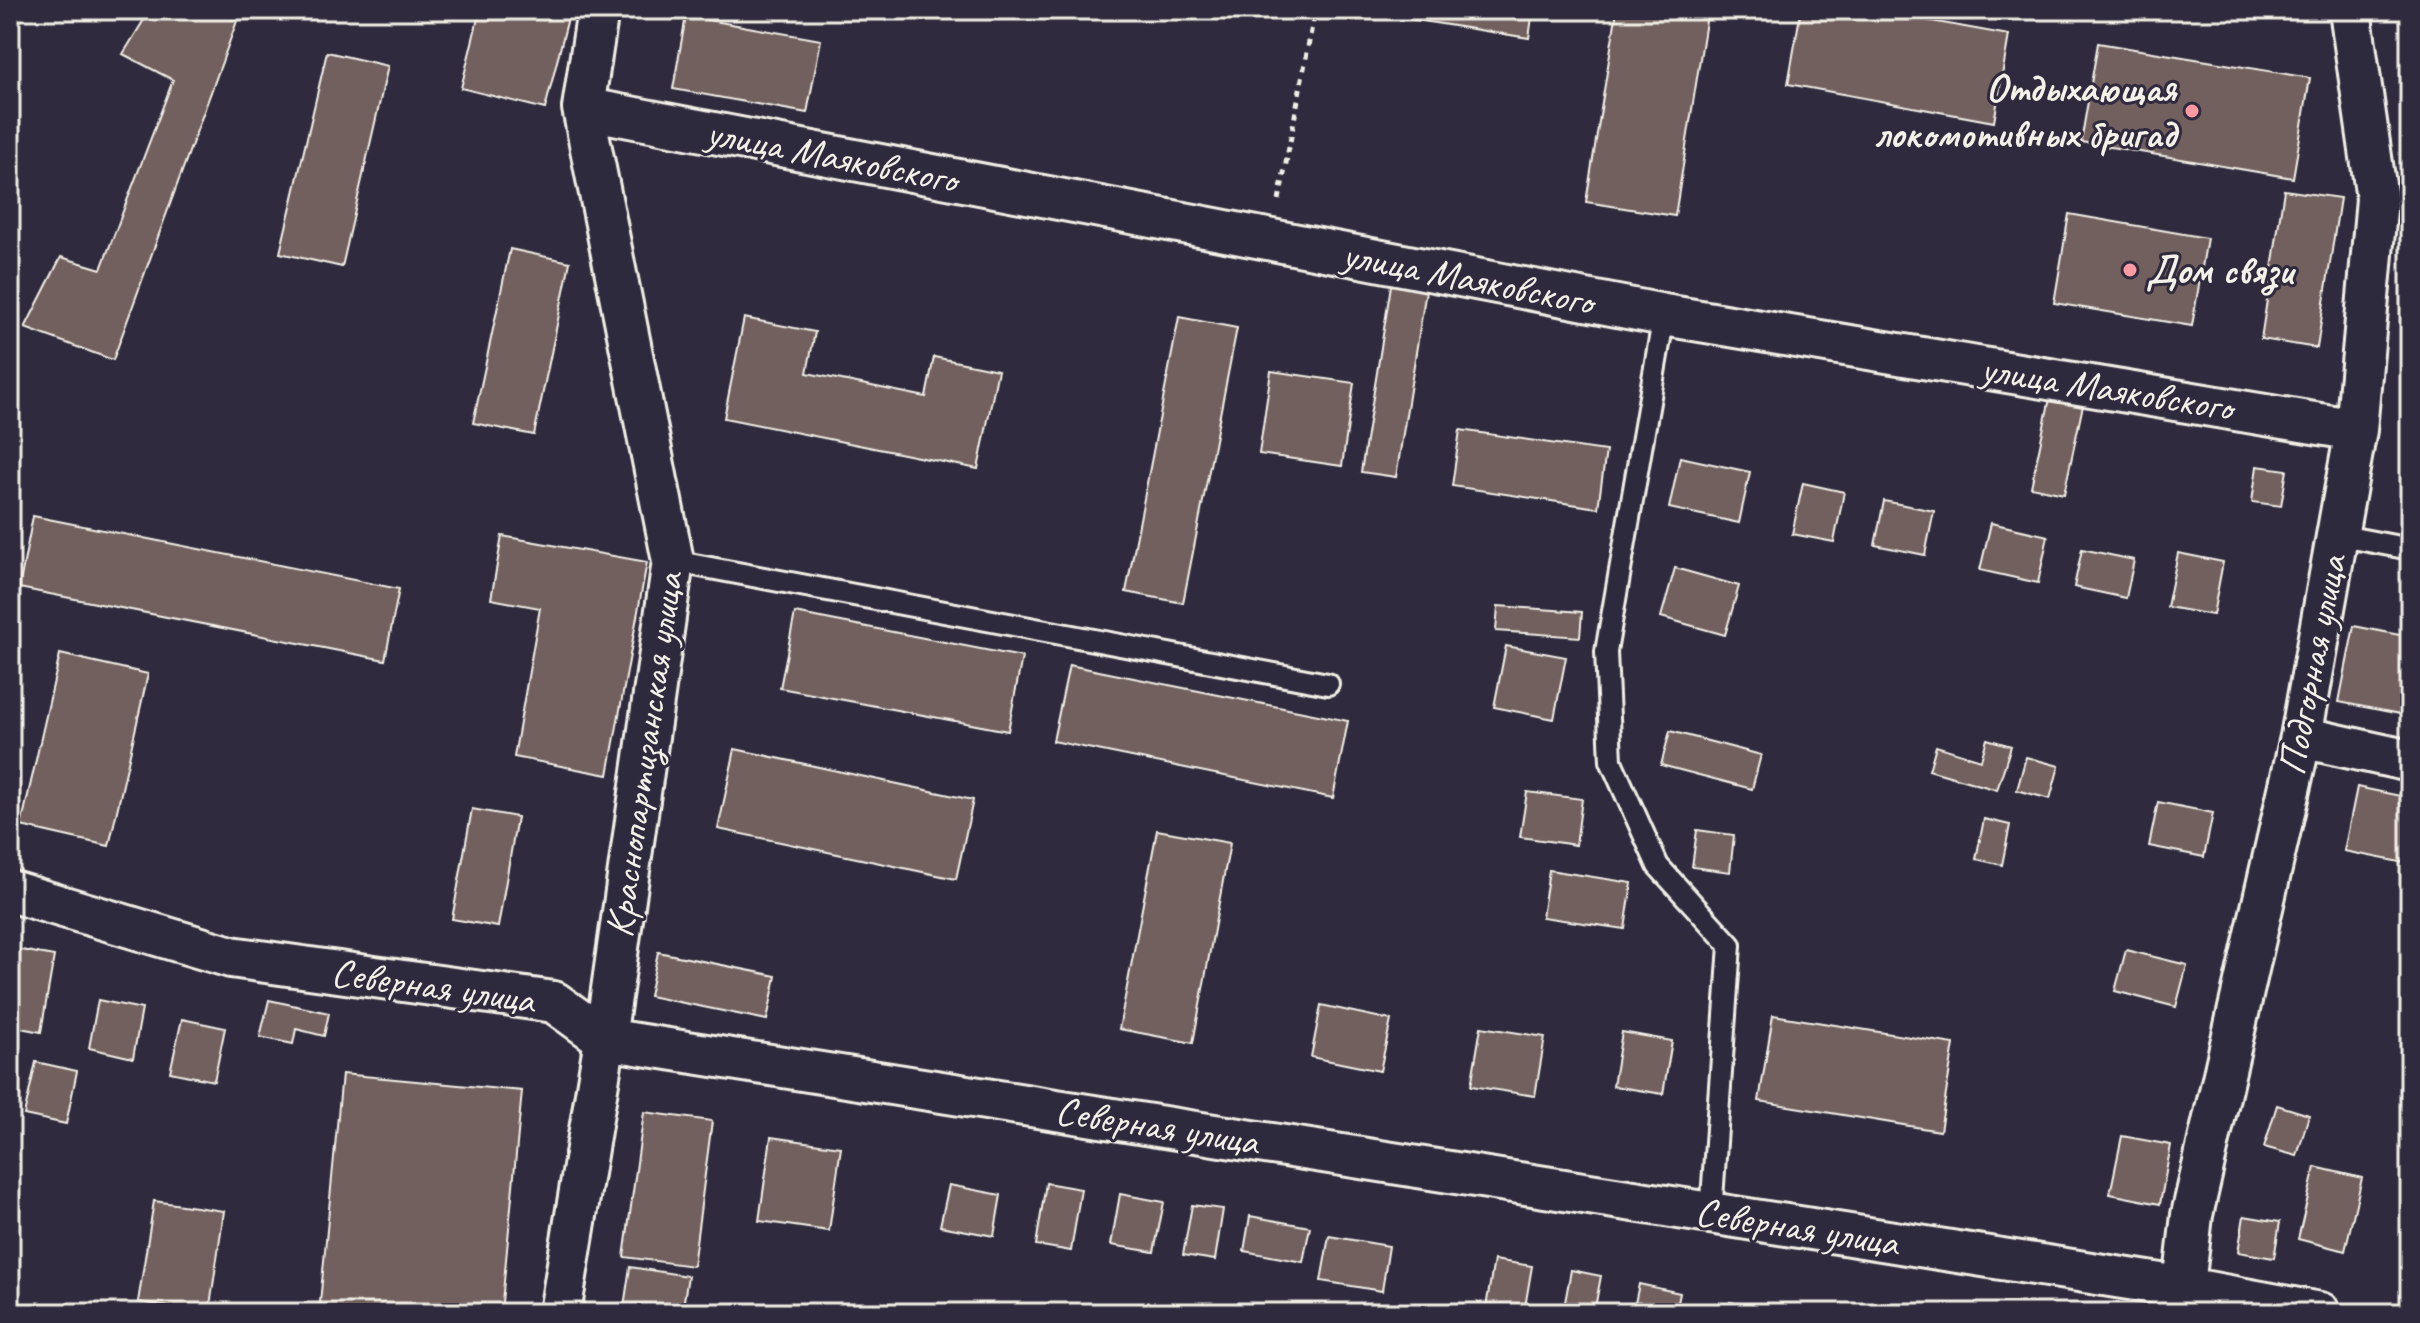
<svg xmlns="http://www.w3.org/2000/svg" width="2420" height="1323" font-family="Caveat,sans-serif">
<rect width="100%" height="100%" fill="#2f2a3d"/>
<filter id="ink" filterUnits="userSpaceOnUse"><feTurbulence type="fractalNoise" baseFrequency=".0125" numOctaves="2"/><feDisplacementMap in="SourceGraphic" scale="16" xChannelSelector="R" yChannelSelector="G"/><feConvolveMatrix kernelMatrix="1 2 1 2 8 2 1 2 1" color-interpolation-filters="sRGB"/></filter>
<g filter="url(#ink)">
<path fill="#72615f" stroke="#f4f1e8" stroke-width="2" d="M 150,10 L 216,10 L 237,21 L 113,360 L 25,328 L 61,257 L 101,269 L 173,80 L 123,54 Z
M 480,10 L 570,10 L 545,109 L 461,88 Z
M 1354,10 L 1533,10 L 1529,38 Z
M 1617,10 L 1673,10 L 1707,15 L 1675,216 L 1586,202 Z
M 1801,10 L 1871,10 L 2009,35 L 1994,122 L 1788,84 Z
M 686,16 L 821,40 L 807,113 L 673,89 Z
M 2098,43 L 2310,78 L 2293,178 L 2081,142 Z
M 327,52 L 388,66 L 342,267 L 280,253 Z
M 2284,190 L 2340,198 L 2317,348 L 2261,339 Z
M 2069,214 L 2207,238 L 2192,326 L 2054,303 Z
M 510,249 L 570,262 L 534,435 L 473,423 Z
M 1392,279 L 1427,284 L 1396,477 L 1361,472 Z
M 1179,317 L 1237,328 L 1183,603 L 1126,592 Z
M 744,318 L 815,332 L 807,373 L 926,397 L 934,357 L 998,370 L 978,469 L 724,418 Z
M 1271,371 L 1354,383 L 1342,466 L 1259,454 Z
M 2050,398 L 2083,405 L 2064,494 L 2031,487 Z
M 1460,430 L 1606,451 L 1598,508 L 1452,486 Z
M 1680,457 L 1750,472 L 1739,523 L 1669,508 Z
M 2257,466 L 2287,470 L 2281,506 L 2252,502 Z
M 1803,483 L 1844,492 L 1834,542 L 1792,534 Z
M 1884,501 L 1934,511 L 1925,555 L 1875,545 Z
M 33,516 L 399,589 L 385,660 L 19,588 Z
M 1991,523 L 2048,536 L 2038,583 L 1980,570 Z
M 502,536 L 647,562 L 608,775 L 514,757 L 540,608 L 491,599 Z
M 2082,549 L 2134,560 L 2126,598 L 2074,587 Z
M 2178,553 L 2223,562 L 2213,615 L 2167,607 Z
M 1675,568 L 1739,586 L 1725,635 L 1661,617 Z
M 1498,606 L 1582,612 L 1580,637 L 1496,631 Z
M 795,613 L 1022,657 L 1008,731 L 780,688 Z
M 2354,626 L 2410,637 L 2410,716 L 2339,702 Z
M 1506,646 L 1566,657 L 1554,719 L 1494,707 Z
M 60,654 L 148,674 L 109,846 L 21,826 Z
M 1069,665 L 1348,721 L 1333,798 L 1053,741 Z
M 1670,731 L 1761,755 L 1752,789 L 1661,765 Z
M 1987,739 L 2011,746 L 1997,790 L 1929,770 L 1936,746 L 1981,760 Z
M 735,749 L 973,800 L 956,879 L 718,829 Z
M 2026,757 L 2059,766 L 2050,799 L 2017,790 Z
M 2357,787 L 2410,798 L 2410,864 L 2344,851 Z
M 1527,792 L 1582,799 L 1576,845 L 1520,837 Z
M 2158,802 L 2213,813 L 2204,857 L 2149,846 Z
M 472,809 L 517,817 L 498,927 L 452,919 Z
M 1984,819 L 2010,825 L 2002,865 L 1976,859 Z
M 1157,830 L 1230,843 L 1193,1043 L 1119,1029 Z
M 1697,830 L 1734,835 L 1730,872 L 1692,867 Z
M 1549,870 L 1632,883 L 1625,929 L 1542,917 Z
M 16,949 L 54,956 L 41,1032 L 10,1026 L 10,985 Z
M 2126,950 L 2187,965 L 2176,1007 L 2115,991 Z
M 658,952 L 776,976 L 767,1020 L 649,996 Z
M 98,1000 L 142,1009 L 133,1058 L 89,1048 Z
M 269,1000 L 329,1013 L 324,1036 L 296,1029 L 293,1044 L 260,1037 Z
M 1321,1005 L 1391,1020 L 1380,1071 L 1311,1057 Z
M 1773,1015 L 1954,1044 L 1940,1131 L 1759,1101 Z
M 182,1019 L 225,1028 L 214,1081 L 170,1072 Z
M 1481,1027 L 1545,1037 L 1535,1096 L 1471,1086 Z
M 1622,1032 L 1672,1041 L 1663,1094 L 1613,1086 Z
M 36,1062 L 77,1071 L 66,1124 L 24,1115 Z
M 342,1074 L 522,1091 L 501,1313 L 319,1313 Z
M 2277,1105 L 2309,1115 L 2297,1156 L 2264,1147 Z
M 644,1112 L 712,1121 L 693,1266 L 624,1257 Z
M 2122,1136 L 2171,1145 L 2160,1204 L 2110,1194 Z
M 771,1137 L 841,1147 L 829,1231 L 759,1221 Z
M 2315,1167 L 2362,1178 L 2345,1251 L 2298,1239 Z
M 1046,1183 L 1081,1189 L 1071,1251 L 1036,1245 Z
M 949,1185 L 1001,1195 L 994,1236 L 940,1226 Z
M 1120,1194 L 1164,1202 L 1154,1252 L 1111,1245 Z
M 154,1201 L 224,1211 L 209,1313 L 138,1302 Z
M 1192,1205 L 1223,1209 L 1215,1260 L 1183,1255 Z
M 1250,1216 L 1310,1227 L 1303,1262 L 1244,1251 Z
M 2244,1216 L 2280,1222 L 2274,1258 L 2238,1252 Z
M 1329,1236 L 1389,1246 L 1382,1291 L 1321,1281 Z
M 1494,1260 L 1532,1266 L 1524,1313 L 1485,1313 Z
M 630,1267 L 688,1276 L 682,1313 L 623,1313 Z
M 1571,1270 L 1601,1276 L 1594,1313 L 1563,1313 Z
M 1639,1284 L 1680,1293 L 1676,1313 L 1633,1313 Z
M 1730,1302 L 1790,1313 L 1728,1313 Z"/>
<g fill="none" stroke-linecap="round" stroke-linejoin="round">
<g stroke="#f4f1e8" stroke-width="26">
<path id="lane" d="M 1664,315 L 1606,652 L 1611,761 L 1658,866 L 1730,945 L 1711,1213
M 2337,535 L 2410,549
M 673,561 L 1328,684"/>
</g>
<g stroke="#f4f1e8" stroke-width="46">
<path id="street" d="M 583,108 L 1664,315 L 2356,430
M 2301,737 L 2410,761
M 10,891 L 231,957 L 554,1002 L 605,1039 L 2186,1288 L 2320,1313
M 560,1313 L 605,1039 L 673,561 L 583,108 L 598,10
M 2181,1313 L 2192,1215 L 2301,737 L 2356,430 L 2377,199 L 2350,10"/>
</g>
<path stroke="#f4f1e8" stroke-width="5" stroke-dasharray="6 6" stroke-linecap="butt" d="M 1279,200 L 1315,10"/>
<use href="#lane" stroke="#2f2a3d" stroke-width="20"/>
<use href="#street" stroke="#2f2a3d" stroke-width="40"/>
</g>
</g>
<g fill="#ff9aa2" stroke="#2f2a3d" stroke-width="3">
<circle cx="2192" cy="111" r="8"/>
<circle cx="2130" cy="270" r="8"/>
</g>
<g text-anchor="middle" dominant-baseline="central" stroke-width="6" stroke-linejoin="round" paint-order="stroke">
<g font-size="40" font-weight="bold" fill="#f4f1e8" stroke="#2f2a3d" text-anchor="end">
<text x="2176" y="88">Отдыхающая<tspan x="2176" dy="46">локомотивных бригад</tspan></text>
<text x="2146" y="270" text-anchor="start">Дом связи</text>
</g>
<g font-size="40" fill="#f4f1e8" stroke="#2f2a3d">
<text transform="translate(832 156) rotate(11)">улица Маяковского</text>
<text transform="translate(1468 278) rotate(11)">улица Маяковского</text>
<text transform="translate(2107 388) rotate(9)">улица Маяковского</text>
<text transform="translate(2312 665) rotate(-79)">Подгорная улица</text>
<text transform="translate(644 755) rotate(-82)">Краснопартизанская улица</text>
<text transform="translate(433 986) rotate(8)">Северная улица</text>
<text transform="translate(1157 1126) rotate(9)">Северная улица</text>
<text transform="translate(1797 1227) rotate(9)">Северная улица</text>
</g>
</g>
<rect width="2420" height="1323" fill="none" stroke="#2f2a3d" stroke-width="40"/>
<rect x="20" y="20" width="2380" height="1283" fill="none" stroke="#f4f1e8" stroke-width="3" filter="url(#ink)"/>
</svg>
